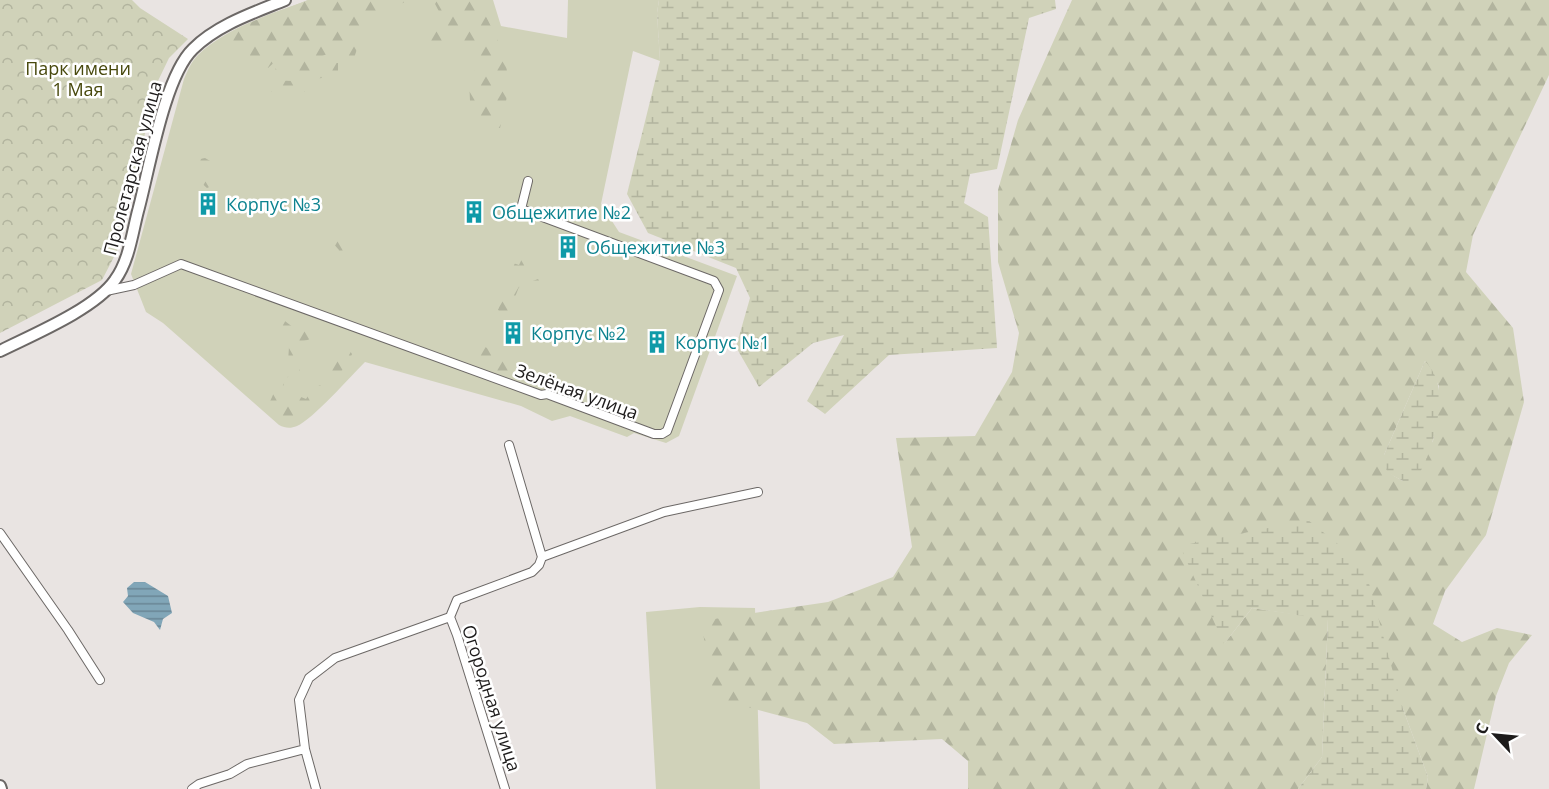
<svg xmlns="http://www.w3.org/2000/svg" width="1549" height="789" font-family="'Open Sans',sans-serif">
<defs>
<pattern id="forest-firs" width="22" height="20" patternUnits="userSpaceOnUse" patternTransform="scale(1.5)"><rect width="22" height="20" fill="#d0d2b9"/><path d="M5 1l3.5 6h-7zM16 11l3.5 6h-7z" fill="#b2b49e"/></pattern>
<pattern id="wetland-marsh" width="20" height="14" patternUnits="userSpaceOnUse" patternTransform="scale(1.5)"><rect width="20" height="14" fill="#d0d2b9"/><path d="M1 5h8M5 5V1M11 12h8M15 12V8" fill="none" stroke="#b2b49e"/></pattern>
<pattern id="park-crowns" width="20" height="18" patternUnits="userSpaceOnUse" patternTransform="scale(1.5)"><rect width="20" height="18" fill="#d0d2b9"/><path d="M2 6a3 3 0 1 1 6 0M12 15a3 3 0 1 1 6 0" fill="none" stroke="#b2b49e"/></pattern>
<pattern id="water-rules" width="6" height="5" patternUnits="userSpaceOnUse" patternTransform="scale(1.5)"><rect width="6" height="5" fill="#81a6b8"/><path d="M0 2.5h6" fill="none" stroke="#698695"/></pattern>
</defs>
<rect width="100%" height="100%" fill="#e9e4e2"/>
<path fill="#d0d2b9" d="M 308,0 L 493,0 L 501,26 L 567,38 L 568,0 L 659,0 L 657,13 L 660,61 L 633,51 L 601,204 L 619,232 L 737,276 L 679,436 L 666,443 L 634,433 L 627,437 L 570,416 L 552,421 L 521,406 L 365,362 C 351,376 312,420 297,426 C 290,429 285,428 279,425 L 163,323 L 146,312 L 131,274 L 184,79 C 188,70 191,62 198,55 C 227,27 272,14 308,0 Z
M 700,607 L 755,608 L 760,789 L 656,789 L 646,612 Z"/>
<path fill="url(#forest-firs)" fill-rule="evenodd" d="M 308,0 L 409,0 L 390,9 L 382,10 L 375,22 L 367,22 L 366,38 L 358,46 L 353,61 L 346,61 L 332,52 L 315,59 L 315,63 L 338,63 L 338,75 L 316,79 L 308,92 L 267,92 L 269,80 L 292,81 L 291,77 L 275,69 L 286,61 L 280,57 L 268,68 L 252,60 L 245,44 L 231,50 L 223,44 C 239,21 282,11 308,0 Z
M 433,0 L 478,0 L 506,57 L 508,92 L 500,128 L 471,124 L 469,78 L 477,68 L 460,45 L 434,49 L 426,45 L 427,35 L 445,23 Z
M 1072,0 L 1549,0 L 1549,75 L 1473,235 L 1466,272 L 1513,328 L 1524,402 L 1486,535 L 1445,591 L 1433,624 L 1462,642 L 1497,628 L 1532,635 L 1509,663 L 1496,696 L 1474,789 L 1426,789 L 1428,777 L 1403,709 L 1308,520 L 1224,644 L 1252,608 L 1328,619 L 1322,757 L 1298,789 L 968,789 L 968,761 L 942,739 L 834,744 L 807,723 L 714,698 L 701,621 L 828,602 L 893,577 L 912,547 L 896,438 L 975,436 L 1012,372 L 1019,333 L 998,262 L 998,190 L 1018,120 ZM 1425,361 L 1439,386 L 1439,403 L 1433,441 L 1403,481 C 1390,474 1384,471 1384,455 Z
M 205,158 L 217,165 L 211,168 L 214,185 L 207,188 C 197,180 196,171 200,159 Z
M 336,234 L 344,234 L 355,244 L 348,251 L 344,261 L 337,259 L 339,250 L 332,242 Z
M 510,250 L 510,262 L 519,265 L 523,257 L 534,264 L 531,270 L 525,275 L 530,282 L 538,279 L 542,286 L 532,292 L 519,287 L 509,312 L 505,316 L 498,310 C 504,288 517,281 502,258 Z
M 269,312 L 281,318 L 294,328 L 313,329 L 314,337 C 295,349 274,331 262,316 Z
M 289,347 L 296,347 L 300,357 L 300,373 L 285,378 L 280,403 L 287,400 L 292,389 L 299,383 L 301,397 L 306,399 L 312,390 L 320,385 L 326,391 C 315,407 307,418 289,424 L 275,417 L 267,408 L 288,362 Z
M 347,347 L 352,354 L 347,367 L 336,375 L 325,371 C 330,359 334,351 347,347 Z
M 485,347 L 518,360 L 522,365 L 519,377 L 512,380 L 477,367 C 473,358 476,351 485,347 Z"/>
<path fill="url(#wetland-marsh)" d="M 659,0 L 1055,0 L 1056,9 L 1029,18 L 997,169 L 970,174 L 964,203 L 988,217 L 997,348 L 889,355 L 825,414 L 807,401 L 844,335 L 813,343 L 759,387 L 736,347 L 750,298 L 736,268 L 648,233 L 627,194 L 660,61 L 657,13 Z
M 1425,361 C 1431,367 1436,376 1438,385 C 1444,407 1430,467 1412,482 L 1403,481 L 1388,473 L 1384,464 L 1384,455 Z
M 1308,520 L 1364,565 L 1403,709 L 1428,777 L 1426,789 L 1298,789 L 1322,757 L 1328,620 L 1252,608 L 1224,644 L 1180,546 Z"/>
<path fill="url(#park-crowns)" d="M 0,0 L 132,0 L 140,8 L 188,39 L 169,58 L 157,83 L 117,251 L 102,280 L 0,333 Z"/>
<path fill="url(#water-rules)" d="M 134,582 L 145,582 L 168,596 L 172,613 L 163,619 L 160,630 L 154,622 L 133,613 L 123,602 L 128,596 L 127,588 Z"/>
<g fill="none" stroke-linecap="round" stroke-linejoin="round">
<g stroke="#6c6866" stroke-width="10">
<path id="street" d="M 106,291 L 134,285 L 181,264 L 541,395 L 547,394 L 654,434 L 662,434 L 667,431 L 719,290 L 714,281 L 521,209 L 528,181
M 509,445 L 542,557
M 0,533 L 68,630 L 100,680
M 450,617 L 457,635 L 505,789
M 192,789 L 199,784 L 230,774 L 247,764 L 305,749
M 316,789 L 305,749 L 299,700 L 309,678 L 335,658 L 450,617 L 457,600 L 532,572 L 539,565 L 542,557 L 664,512 L 758,492"/>
</g>
<g stroke="#6c6866" stroke-width="14">
<path id="secondary" d="M 0,351 C 32,335 95,309 115,280 C 129,261 132,234 138,211 C 149,171 164,77 193,49 C 217,25 253,13 285,0
M 0,786 L 1,789"/>
</g>
<use href="#street" stroke="#fff" stroke-width="8"/>
<use href="#secondary" stroke="#fff" stroke-width="10"/>
</g>
<defs>
<g id="building-bare" transform="scale(1.8)"><path d="M-4-6H4V6H1V3H-1V6H-4ZM-2.5-4.3h1.7v1.8h-1.7ZM.8-4.3h1.7v1.8H.8ZM-2.5-1h1.7V.8h-1.7ZM.8-1h1.7V.8H.8Z" fill="#0f9aa8" stroke="#fff" stroke-width="2.5" paint-order="stroke"/></g>
</defs>
<g fill-rule="evenodd">
<use href="#building-bare" x="208" y="204"/>
<use href="#building-bare" x="474" y="212"/>
<use href="#building-bare" x="568" y="247"/>
<use href="#building-bare" x="513" y="333"/>
<use href="#building-bare" x="657" y="342"/>
</g>
<g text-anchor="middle" dominant-baseline="central" stroke-width="5" stroke-linejoin="round" paint-order="stroke">
<g font-size="18" fill="#48490d" stroke="#fff">
<text x="78" y="68">Парк имени<tspan x="78" dy="21">1 Мая</tspan></text>
</g>
<g font-size="18" fill="#1d1b1b" stroke="#fff">
<text transform="translate(132 168) rotate(-75)">Пролетарская улица</text>
<text transform="translate(577 391) rotate(20)">Зелёная улица</text>
<text transform="translate(492 698) rotate(72)">Огородная улица</text>
</g>
<g font-size="18" fill="#0d838f" stroke="#fff" text-anchor="start">
<text x="226" y="204">Корпус №3</text>
<text x="492" y="212">Общежитие №2</text>
<text x="586" y="247">Общежитие №3</text>
<text x="531" y="333">Корпус №2</text>
<text x="675" y="342">Корпус №1</text>
</g>
</g>
<g transform="translate(1495 735) rotate(296)" stroke="#ffffff" stroke-width="4.5" paint-order="stroke">
<path d="M0-4.5L10 22L0 15L-10 22Z" fill="#1d1b1b"/>
<text y="-9" font-size="16" font-weight="bold" text-anchor="middle" fill="#1d1b1b">С</text>
</g>
</svg>
